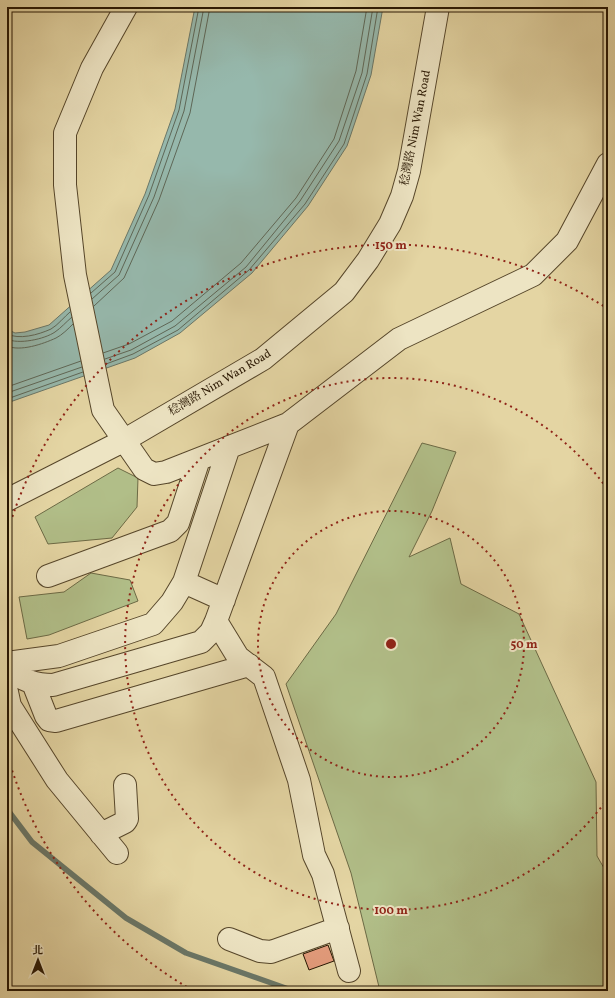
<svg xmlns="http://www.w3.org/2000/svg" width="615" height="998" font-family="Vollkorn,'Noto Serif TC',serif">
<rect width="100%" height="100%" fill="#e4d5a3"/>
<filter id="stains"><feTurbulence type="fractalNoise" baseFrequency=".005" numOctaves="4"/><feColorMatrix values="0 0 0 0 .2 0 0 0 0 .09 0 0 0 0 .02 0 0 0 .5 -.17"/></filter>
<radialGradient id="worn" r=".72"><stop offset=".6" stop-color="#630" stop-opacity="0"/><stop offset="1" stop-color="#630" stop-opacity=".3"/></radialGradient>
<path fill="#b1be88" stroke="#6c6a45" d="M 422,443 L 456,452 L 432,511 L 409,557 L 450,538 L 461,584 L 519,614 L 596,782 L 597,856 L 608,875 L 608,991 L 380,991 L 351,873 L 286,684 L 336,614 Z
M 118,468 L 138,478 L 137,507 L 112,538 L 48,544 L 35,517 Z
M 91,573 L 130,580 L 138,601 L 49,635 L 27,639 L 19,597 L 64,592 Z"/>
<path fill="#96b8ac" stroke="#6a7768" d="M 195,7 L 383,7 L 371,75 L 347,146 L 308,206 L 252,273 L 180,333 L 135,358 L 7,403 L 7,329 L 15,333 L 25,332 L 49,325 L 111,270 L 145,194 L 175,109 Z"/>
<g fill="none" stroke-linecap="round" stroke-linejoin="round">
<path stroke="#5e6757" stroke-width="1" d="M 91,293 L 115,272 L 149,195 L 179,110 L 199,7
M 92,299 L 119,275 L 154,197 L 184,111 L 204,7
M 94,306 L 124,278 L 159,200 L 190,113 L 210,7
M 7,334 C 19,340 38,335 51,329 C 58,325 64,317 70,312
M 7,339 C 18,345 45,339 55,332 C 61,328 66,322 72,317
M 7,346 C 20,352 43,344 56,338 C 62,335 68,329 73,324
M 103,353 L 129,344 L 172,321 L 241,263 L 296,198 L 334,139 L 356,71 L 367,7
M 105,359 L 131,350 L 175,326 L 246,267 L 300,201 L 339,141 L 362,73 L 373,7
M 106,364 L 133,354 L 178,330 L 249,270 L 305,204 L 344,144 L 367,74 L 378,7
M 7,387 L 81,361
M 7,393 L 82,367
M 7,399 L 83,372"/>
<path stroke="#6a7768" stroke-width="5.5" d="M 7,809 L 32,842 L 126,918 L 186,953 L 294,991"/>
</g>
<path fill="#e29b7b" stroke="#271602" d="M 328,945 L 334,961 L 309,970 L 303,954 Z"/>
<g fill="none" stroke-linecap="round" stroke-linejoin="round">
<g stroke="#56462a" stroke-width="24">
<path id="minor" d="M 126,7 L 92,68 L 65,133 L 65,185 L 75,275 L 103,410 L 144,469 L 154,474 L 166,472 L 288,424 L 399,339 L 533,275 L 567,241 L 608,164
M 7,500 L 123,441 L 263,359 L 344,292 L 368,260 L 390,224 L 402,196 L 409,171 L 438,7
M 48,576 L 170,531 L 178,523 L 199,459
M 184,582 L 224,600
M 216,621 L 238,657 L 264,677 L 299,780 L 314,855 L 323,874 L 349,971
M 7,663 L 59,656 L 153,624 L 172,602 L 184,582 L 229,447
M 7,669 C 22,680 35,685 53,685 L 201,642 L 211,632 L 216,621 L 288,424
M 33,683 L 46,716 L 49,720 L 56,721 L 249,665
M 7,692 L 10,706 L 57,780 L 117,853
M 101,834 L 125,822 L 127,819 L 125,785
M 229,939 L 260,951 L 271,952 L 338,928"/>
</g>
<use href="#minor" stroke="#ede4c3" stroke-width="22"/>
</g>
<g fill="none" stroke="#8f2418" stroke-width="2" stroke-dasharray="2 4">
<circle cx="391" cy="644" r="133"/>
<path d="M608 798A266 266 0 1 1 608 490"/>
<path d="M192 990A399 399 0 0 1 7 754M7 534A399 399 0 0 1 605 307"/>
</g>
<g text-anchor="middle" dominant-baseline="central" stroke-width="4" stroke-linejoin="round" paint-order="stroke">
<g font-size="12" fill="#271602" stroke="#ede4c3">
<text transform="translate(416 128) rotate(-79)">稔灣路 Nim Wan Road</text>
<text transform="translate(220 383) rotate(-31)">稔灣路 Nim Wan Road</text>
</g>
</g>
<circle cx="391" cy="644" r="6" fill="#8f2418" stroke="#ede4c3" stroke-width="2"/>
<g font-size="12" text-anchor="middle" font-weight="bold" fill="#8f2418" stroke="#ede4c3" stroke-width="4" stroke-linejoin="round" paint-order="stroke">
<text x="391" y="249">150 m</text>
<text x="524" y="648">50 m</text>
<text x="391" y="914">100 m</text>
</g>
<rect width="615" height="998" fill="none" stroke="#e4d5a3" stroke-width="24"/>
<rect x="8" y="8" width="599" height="982" fill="none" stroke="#271602" stroke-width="2"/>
<rect x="12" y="12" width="591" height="974" fill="none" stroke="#271602"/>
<g transform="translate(38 960)" stroke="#ede4c3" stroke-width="3" paint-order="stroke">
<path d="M0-3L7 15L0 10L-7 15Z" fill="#271602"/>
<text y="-6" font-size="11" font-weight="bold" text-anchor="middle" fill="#271602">北</text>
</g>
<rect width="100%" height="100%" filter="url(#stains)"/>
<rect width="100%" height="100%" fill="url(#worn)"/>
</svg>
